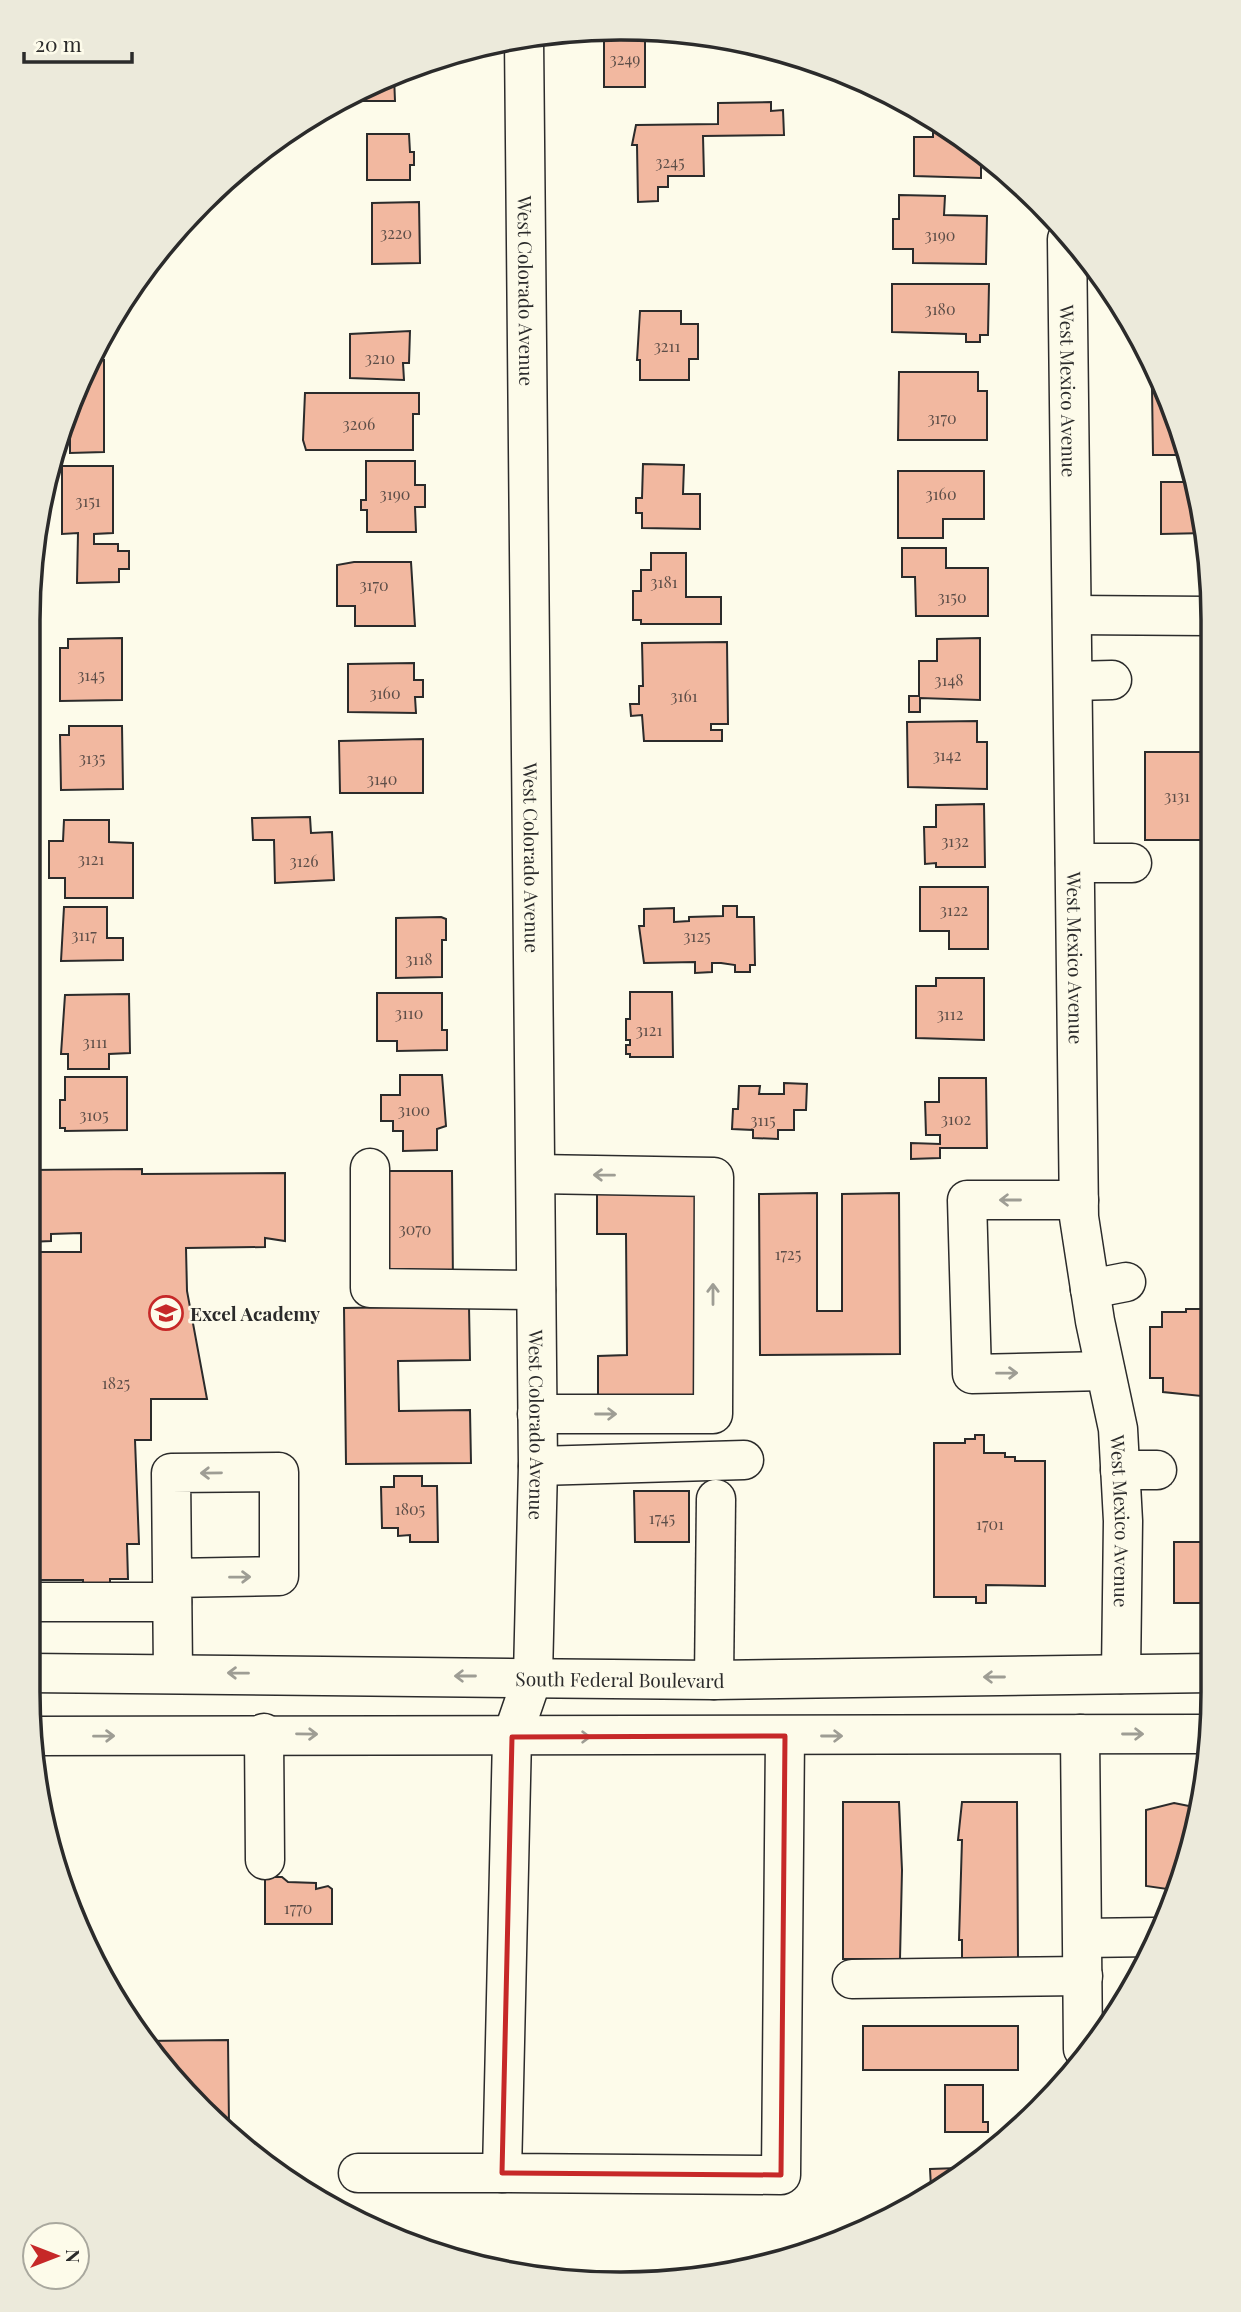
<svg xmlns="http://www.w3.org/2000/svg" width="1241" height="2312" font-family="'Playfair Display',serif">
<rect width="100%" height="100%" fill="#fdfbea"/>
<path fill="#f2b8a0" stroke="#2b2b2b" stroke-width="2" d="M 604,30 L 645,31 L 645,87 L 604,87 Z
M 394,76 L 395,101 L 355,101 L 355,91 Z
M 771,102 L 771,111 L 783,110 L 784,135 L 703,136 L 704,176 L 668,176 L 668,187 L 658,187 L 658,201 L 638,202 L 637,145 L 632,145 L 636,125 L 718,124 L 718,103 Z
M 933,119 L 981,153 L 981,178 L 914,176 L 914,137 L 933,137 Z
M 367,134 L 409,134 L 410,152 L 414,152 L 414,165 L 410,165 L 410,180 L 367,180 Z
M 899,195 L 945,196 L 944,215 L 987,216 L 986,264 L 913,263 L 913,249 L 893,249 L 893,219 L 899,219 Z
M 419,202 L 420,263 L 372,264 L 372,203 Z
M 892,284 L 989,284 L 988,335 L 980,335 L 980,342 L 966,342 L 966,334 L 892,332 Z
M 640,311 L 681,311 L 681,324 L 698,324 L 698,359 L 689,359 L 689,380 L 640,380 L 640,360 L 637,360 Z
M 410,331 L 409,363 L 403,363 L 404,380 L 350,378 L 350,334 Z
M 92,360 L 104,360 L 104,452 L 70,453 L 70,436 L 61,436 Z
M 899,372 L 978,372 L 978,391 L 987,391 L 987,440 L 898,440 Z
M 1152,388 L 1161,388 L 1181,430 L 1187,455 L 1153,455 Z
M 305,393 L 419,393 L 419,414 L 413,414 L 413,450 L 306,450 L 303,440 Z
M 366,461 L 415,461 L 415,485 L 425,485 L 425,507 L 415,507 L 416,532 L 367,532 L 367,510 L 361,510 L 361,500 L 366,500 Z
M 643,464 L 684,465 L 683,494 L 700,494 L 700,529 L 642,528 L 642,513 L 636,513 L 636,498 L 642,498 Z
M 62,466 L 113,466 L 113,533 L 94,534 L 94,544 L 118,544 L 118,551 L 129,551 L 129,569 L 119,569 L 119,582 L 77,583 L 78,533 L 62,534 Z
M 898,471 L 984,471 L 984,519 L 943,519 L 943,538 L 898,538 Z
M 1161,482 L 1194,482 L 1206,533 L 1161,534 Z
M 902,548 L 946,548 L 946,568 L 988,568 L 988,616 L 916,616 L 915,577 L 902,577 Z
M 651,553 L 686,553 L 686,597 L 721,597 L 721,624 L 641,624 L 641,620 L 633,620 L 633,591 L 641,591 L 641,570 L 651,570 Z
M 354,562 L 411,562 L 415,626 L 355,626 L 355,606 L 337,606 L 337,565 Z
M 122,638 L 122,700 L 60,701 L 60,648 L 68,648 L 68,639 Z
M 980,638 L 980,700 L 920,698 L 920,712 L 909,712 L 909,696 L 919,696 L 919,661 L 937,661 L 937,639 Z
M 727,642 L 728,724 L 711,724 L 711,730 L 722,730 L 722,741 L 644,741 L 642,715 L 631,716 L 630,704 L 639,704 L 639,686 L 643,686 L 642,643 Z
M 414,663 L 414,680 L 423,680 L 423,697 L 415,697 L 416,713 L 348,712 L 348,664 Z
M 977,721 L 977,742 L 987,742 L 987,789 L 908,787 L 907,722 Z
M 69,726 L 122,726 L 123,789 L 61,790 L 60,735 L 69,735 Z
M 423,739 L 423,793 L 340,793 L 339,741 Z
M 1145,752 L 1208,752 L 1209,840 L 1145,840 Z
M 984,804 L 985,867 L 936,867 L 936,863 L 925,864 L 924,827 L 936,827 L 936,805 Z
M 310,817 L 311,833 L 332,832 L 334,880 L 275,883 L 274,840 L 253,840 L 252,818 Z
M 64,820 L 109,820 L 109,842 L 133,843 L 133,898 L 65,898 L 65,878 L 49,878 L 49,841 L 63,841 Z
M 920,887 L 988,887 L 988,949 L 949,949 L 949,931 L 920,931 Z
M 723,906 L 737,906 L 737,917 L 754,917 L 755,965 L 750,965 L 750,972 L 735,972 L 735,965 L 721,963 L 712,963 L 712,972 L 695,973 L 695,962 L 644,963 L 639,926 L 644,926 L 644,909 L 674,908 L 674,922 L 689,921 L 689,917 L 723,916 Z
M 64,907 L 107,907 L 107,938 L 123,938 L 123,960 L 61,961 Z
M 441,917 L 446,919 L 446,940 L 442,940 L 442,977 L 396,978 L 396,918 Z
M 936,978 L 984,978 L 984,1040 L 916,1038 L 916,986 L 936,986 Z
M 630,992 L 672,992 L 673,1057 L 630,1057 L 630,1054 L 626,1054 L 626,1045 L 630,1045 L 630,1040 L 626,1040 L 626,1019 L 630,1019 Z
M 377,993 L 442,993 L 442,1030 L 447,1030 L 447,1050 L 397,1051 L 397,1041 L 377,1041 Z
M 129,994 L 130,1053 L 109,1054 L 109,1069 L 68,1069 L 68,1054 L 61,1054 L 65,995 Z
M 400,1075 L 442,1075 L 446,1126 L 437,1129 L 437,1150 L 403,1151 L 403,1131 L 393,1131 L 393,1121 L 381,1121 L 381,1095 L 400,1095 Z
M 65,1077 L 127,1077 L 127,1130 L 65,1131 L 65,1128 L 60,1128 L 60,1100 L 65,1100 Z
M 939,1078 L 986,1078 L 987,1148 L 940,1148 L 940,1158 L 911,1159 L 911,1143 L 940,1144 L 940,1135 L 926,1135 L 925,1102 L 939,1102 Z
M 784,1083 L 807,1084 L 806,1110 L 794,1110 L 794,1130 L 778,1130 L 778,1139 L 753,1138 L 753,1130 L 732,1129 L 733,1109 L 738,1109 L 739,1086 L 760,1086 L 759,1094 L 784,1094 Z
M 142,1169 L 142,1174 L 285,1173 L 285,1241 L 265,1238 L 265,1247 L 186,1248 L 187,1291 L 207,1399 L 151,1399 L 151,1440 L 135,1440 L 139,1544 L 127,1544 L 128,1579 L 110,1579 L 110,1585 L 83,1585 L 83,1580 L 28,1580 L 28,1486 L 38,1486 L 37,1428 L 33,1428 L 33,1461 L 28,1461 L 28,1365 L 38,1365 L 37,1312 L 28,1312 L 28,1252 L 81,1252 L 81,1233 L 51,1234 L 51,1241 L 29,1242 L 29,1170 Z
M 377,1171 L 452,1171 L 453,1284 L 378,1285 Z
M 597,1184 L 697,1184 L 699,1404 L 598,1405 L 598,1356 L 627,1355 L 626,1234 L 597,1234 Z
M 817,1193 L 817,1311 L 842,1311 L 842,1194 L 899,1193 L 900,1354 L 760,1355 L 759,1194 Z
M 469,1306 L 470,1360 L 398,1361 L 399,1411 L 470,1410 L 471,1463 L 346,1464 L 344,1308 Z
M 1186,1309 L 1210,1309 L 1211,1397 L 1163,1392 L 1163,1378 L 1150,1378 L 1150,1327 L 1162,1327 L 1162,1312 L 1186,1312 Z
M 975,1435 L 984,1435 L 984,1453 L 1005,1453 L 1005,1457 L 1015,1457 L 1015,1461 L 1045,1461 L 1045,1586 L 986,1585 L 986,1603 L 976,1603 L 976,1597 L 934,1597 L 934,1443 L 965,1443 L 965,1439 L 975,1439 Z
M 394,1476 L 422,1476 L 422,1486 L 437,1486 L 438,1542 L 410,1542 L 410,1535 L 398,1536 L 398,1528 L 382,1528 L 381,1487 L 394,1487 Z
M 634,1491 L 689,1491 L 689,1542 L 635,1542 Z
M 1174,1542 L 1211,1542 L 1211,1603 L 1174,1603 Z
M 843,1802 L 899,1802 L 902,1870 L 900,1959 L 843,1959 Z
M 962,1802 L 1017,1802 L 1018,1958 L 962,1958 L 962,1940 L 959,1940 L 962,1840 L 958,1840 Z
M 1174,1803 L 1199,1808 L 1193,1845 L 1174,1890 L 1146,1886 L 1146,1810 Z
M 270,1877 L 282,1877 L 288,1882 L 316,1883 L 316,1889 L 328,1886 L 332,1889 L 332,1924 L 265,1924 L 265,1879 Z
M 863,2026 L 1018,2026 L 1018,2070 L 863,2070 Z
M 228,2040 L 229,2125 L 151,2053 L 144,2041 Z
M 945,2085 L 983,2085 L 983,2122 L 988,2122 L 988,2132 L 945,2132 Z
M 958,2168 L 959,2170 L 931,2187 L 930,2169 Z"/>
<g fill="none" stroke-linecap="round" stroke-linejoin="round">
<g stroke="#2b2b2b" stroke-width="41">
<g id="minor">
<path id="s1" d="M 524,39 L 538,1466 L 533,1676 L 512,1737 L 502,2173 L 781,2175 L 785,1736"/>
<path id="s2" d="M 1067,239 L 1079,1217 L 1095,1321 L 1118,1429 L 1123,1521 L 1121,1674"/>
<path d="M 1072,615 L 1208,616"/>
<path d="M 1073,681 L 1112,680"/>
<path d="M 1075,863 L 1132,863"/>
<path d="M 370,1168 L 370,1288 L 536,1290"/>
<path d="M 536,1174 L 714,1177 L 713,1414 L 537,1414"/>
<path d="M 1079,1200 L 967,1200 L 972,1374 L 1105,1371"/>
<path d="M 1090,1289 L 1126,1282"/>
<path d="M 538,1466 L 744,1460"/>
<path d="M 1120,1470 L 1157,1470"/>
<path d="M 172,1578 L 279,1576 L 279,1472 L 171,1473 L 173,1672"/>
<path d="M 28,1602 L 172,1602"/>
<path d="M 714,1680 L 716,1499"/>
<path d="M 264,1733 L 265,1860"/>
<path d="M 1080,1734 L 1083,2049"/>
<path d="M 1083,1938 L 1155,1937"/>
<path d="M 852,1979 L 1083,1976"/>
<path d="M 358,2173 L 502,2173"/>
</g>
</g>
<g stroke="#2b2b2b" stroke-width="41">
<g id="major">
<path id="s3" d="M 28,1673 L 714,1680 L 1212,1673"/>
<path d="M 35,1736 L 1211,1734"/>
</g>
</g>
<use href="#minor" stroke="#fdfbea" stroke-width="38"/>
<use href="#major" stroke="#fdfbea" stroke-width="38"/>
</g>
<defs><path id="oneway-shaft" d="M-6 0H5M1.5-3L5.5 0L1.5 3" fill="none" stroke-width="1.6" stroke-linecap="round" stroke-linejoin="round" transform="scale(1.75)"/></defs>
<g stroke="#9e9d94">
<use href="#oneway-shaft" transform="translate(604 1175) rotate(-179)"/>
<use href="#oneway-shaft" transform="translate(1010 1200) rotate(180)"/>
<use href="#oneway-shaft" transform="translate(713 1294) rotate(-90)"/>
<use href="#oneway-shaft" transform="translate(1007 1373) rotate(-1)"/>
<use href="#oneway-shaft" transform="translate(606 1414)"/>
<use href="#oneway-shaft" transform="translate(211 1473) rotate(179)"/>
<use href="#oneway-shaft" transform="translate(240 1577) rotate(-1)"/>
<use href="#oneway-shaft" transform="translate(238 1673) rotate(-179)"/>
<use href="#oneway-shaft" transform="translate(465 1676) rotate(-180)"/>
<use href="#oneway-shaft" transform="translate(994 1677) rotate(180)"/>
<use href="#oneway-shaft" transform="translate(307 1734) rotate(1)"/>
<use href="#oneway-shaft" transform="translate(1133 1734)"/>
<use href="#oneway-shaft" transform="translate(104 1736) rotate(-1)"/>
<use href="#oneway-shaft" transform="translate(832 1736)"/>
<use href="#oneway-shaft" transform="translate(580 1737)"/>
</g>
<path fill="none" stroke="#c62828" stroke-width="5" stroke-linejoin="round" d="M 785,1736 L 781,2175 L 502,2173 L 512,1737 Z"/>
<defs>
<g id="school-ring" transform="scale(1.75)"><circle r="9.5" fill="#fdfbea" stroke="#c62828" stroke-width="1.5"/><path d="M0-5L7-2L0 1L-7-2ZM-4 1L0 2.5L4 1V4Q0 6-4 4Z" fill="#c62828"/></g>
</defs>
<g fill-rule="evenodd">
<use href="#school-ring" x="166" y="1313"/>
</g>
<g text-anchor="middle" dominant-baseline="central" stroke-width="5" stroke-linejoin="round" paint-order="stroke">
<g font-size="16" fill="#5d4e48">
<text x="625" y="58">3249</text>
<text x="670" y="161">3245</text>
<text x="396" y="232">3220</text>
<text x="940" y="234">3190</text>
<text x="940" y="308">3180</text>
<text x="667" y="345">3211</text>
<text x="380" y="357">3210</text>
<text x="942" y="417">3170</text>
<text x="359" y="423">3206</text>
<text x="395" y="493">3190</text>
<text x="941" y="493">3160</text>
<text x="88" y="500">3151</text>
<text x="664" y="581">3181</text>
<text x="374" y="584">3170</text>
<text x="952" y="596">3150</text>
<text x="91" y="674">3145</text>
<text x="949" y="679">3148</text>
<text x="385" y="692">3160</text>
<text x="684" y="695">3161</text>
<text x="947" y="754">3142</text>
<text x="92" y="757">3135</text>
<text x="382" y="778">3140</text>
<text x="1177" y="795">3131</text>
<text x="955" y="840">3132</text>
<text x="91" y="858">3121</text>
<text x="304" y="860">3126</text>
<text x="954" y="909">3122</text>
<text x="84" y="934">3117</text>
<text x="697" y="935">3125</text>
<text x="419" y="958">3118</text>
<text x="409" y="1012">3110</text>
<text x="950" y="1013">3112</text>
<text x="649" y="1029">3121</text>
<text x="95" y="1041">3111</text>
<text x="414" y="1109">3100</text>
<text x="94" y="1114">3105</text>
<text x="956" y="1118">3102</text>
<text x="763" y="1119">3115</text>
<text x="415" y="1228">3070</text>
<text x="788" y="1253">1725</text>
<text x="116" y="1382">1825</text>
<text x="410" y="1508">1805</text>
<text x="662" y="1517">1745</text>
<text x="990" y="1523">1701</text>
<text x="298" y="1907">1770</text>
</g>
<g font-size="19" fill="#2b2b2b" stroke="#fdfbea">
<text stroke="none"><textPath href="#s1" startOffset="252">West Colorado Avenue</textPath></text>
<text stroke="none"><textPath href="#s2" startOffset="152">West Mexico Avenue</textPath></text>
<text stroke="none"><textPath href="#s1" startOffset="819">West Colorado Avenue</textPath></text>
<text stroke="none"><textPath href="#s2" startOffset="719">West Mexico Avenue</textPath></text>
<text stroke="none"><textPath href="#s1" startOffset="1386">West Colorado Avenue</textPath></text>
<text stroke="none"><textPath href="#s2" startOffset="1286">West Mexico Avenue</textPath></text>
<text stroke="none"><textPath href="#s3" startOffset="592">South Federal Boulevard</textPath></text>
</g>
<g font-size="19" font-weight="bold" fill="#2b2b2b" stroke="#fdfbea" text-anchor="start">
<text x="190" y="1313">Excel Academy</text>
</g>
</g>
<path d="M0 0H1241V2312H0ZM620 40H621A580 580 0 0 1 1201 620V1692A580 580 0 0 1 621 2272H620A580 580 0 0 1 40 1692V620A580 580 0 0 1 620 40Z" fill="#eceadb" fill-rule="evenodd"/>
<path fill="none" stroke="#2b2b2b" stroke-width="3.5" d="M620 40H621A580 580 0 0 1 1201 620V1692A580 580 0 0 1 621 2272H620A580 580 0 0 1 40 1692V620A580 580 0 0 1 620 40Z"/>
<g transform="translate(56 2256) rotate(90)"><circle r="33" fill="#fdfbea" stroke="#a9a89e" stroke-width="2"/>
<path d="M0-5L12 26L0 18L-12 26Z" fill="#c62828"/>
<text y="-10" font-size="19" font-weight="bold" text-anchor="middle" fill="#2b2b2b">N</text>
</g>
<path d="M24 52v10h108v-10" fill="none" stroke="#2b2b2b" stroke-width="3.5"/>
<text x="35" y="52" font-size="21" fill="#2b2b2b" stroke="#fdfbea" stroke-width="5" paint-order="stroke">20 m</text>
</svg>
